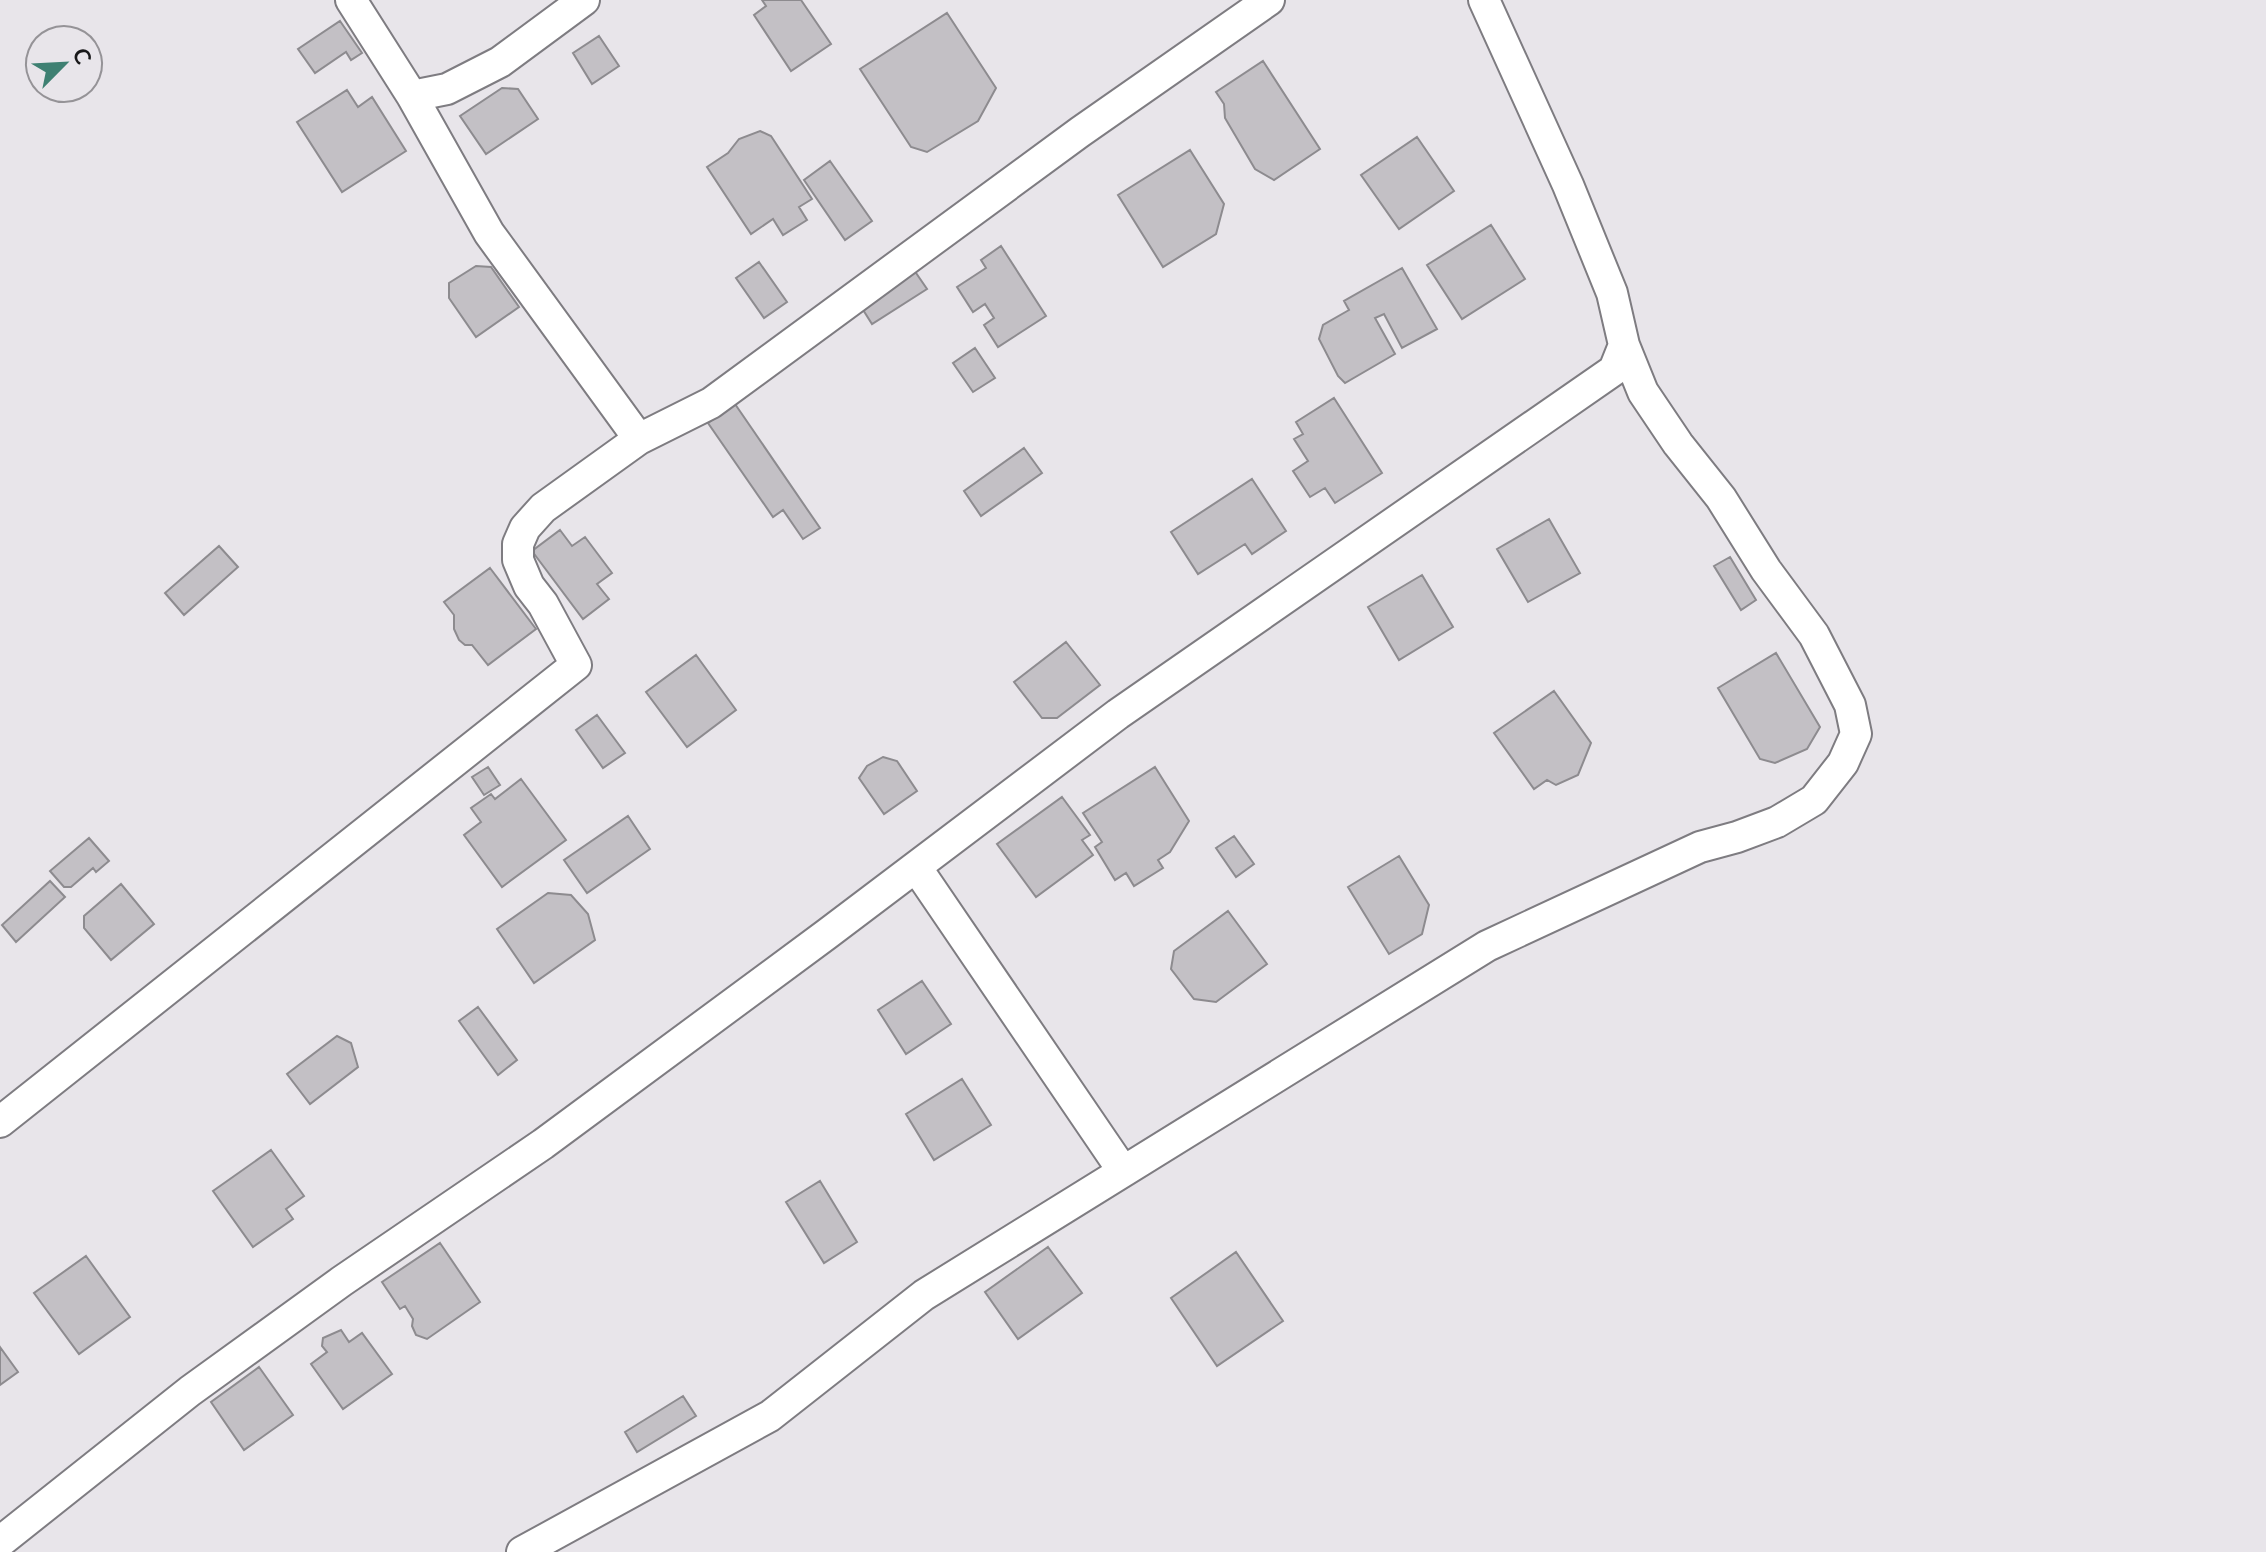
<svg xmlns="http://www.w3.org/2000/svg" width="2266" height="1552" font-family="Lato,sans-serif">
<rect width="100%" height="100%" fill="#e8e5ea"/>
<path fill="#c3c0c5" stroke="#8d8b8f" stroke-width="2" d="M 762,0 L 801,0 L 831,44 L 791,71 L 754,15 L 766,6 Z
M 947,13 L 996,88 L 978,121 L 927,152 L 911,147 L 860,69 Z
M 340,21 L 362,53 L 351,60 L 346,52 L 315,73 L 298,49 Z
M 599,36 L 619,66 L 592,84 L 573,53 Z
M 1263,61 L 1320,149 L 1274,180 L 1255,169 L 1225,118 L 1224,104 L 1216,92 Z
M 502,88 L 518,89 L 538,119 L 486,154 L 460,116 Z
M 347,90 L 358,107 L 372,97 L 406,151 L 342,192 L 297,122 Z
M 760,131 L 771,136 L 812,199 L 799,207 L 807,220 L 783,235 L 773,219 L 751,234 L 707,167 L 728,153 L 739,139 Z
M 1417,137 L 1454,191 L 1399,229 L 1361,175 Z
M 1190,150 L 1224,204 L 1216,234 L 1163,267 L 1118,195 Z
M 830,161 L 872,221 L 845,240 L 804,180 Z
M 1491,225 L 1525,279 L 1462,319 L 1427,265 Z
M 1001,246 L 1046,316 L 998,347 L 984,325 L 994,318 L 985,304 L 973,312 L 957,287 L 986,268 L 981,260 Z
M 759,262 L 787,302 L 764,318 L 736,278 Z
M 476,266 L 491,267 L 519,307 L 476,337 L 449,298 L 449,283 Z
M 1402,268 L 1437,329 L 1402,348 L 1384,314 L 1375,318 L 1395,354 L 1345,383 L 1338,376 L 1319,339 L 1323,325 L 1349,310 L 1344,301 Z
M 914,270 L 927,289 L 872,324 L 860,305 Z
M 975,348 L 995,378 L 973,392 L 953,363 Z
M 1334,398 L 1382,473 L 1335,503 L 1325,488 L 1310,497 L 1293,471 L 1308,461 L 1294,439 L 1303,434 L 1296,422 Z
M 735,404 L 820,528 L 803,539 L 783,510 L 773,517 L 708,423 Z
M 1024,448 L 1042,473 L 981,516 L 964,491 Z
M 1252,479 L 1286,531 L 1252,554 L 1245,544 L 1198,574 L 1171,532 Z
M 1549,519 L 1580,573 L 1528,602 L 1497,549 Z
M 560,530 L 572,546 L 585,537 L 612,573 L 597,584 L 609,599 L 583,619 L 532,551 Z
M 219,546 L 238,567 L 184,615 L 165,593 Z
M 1730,557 L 1756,600 L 1741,610 L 1714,566 Z
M 490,568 L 536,629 L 488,665 L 472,645 L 465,645 L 459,640 L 454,629 L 454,615 L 444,602 Z
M 1422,575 L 1453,627 L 1399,660 L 1368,607 Z
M 1066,642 L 1100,685 L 1057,718 L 1042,718 L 1014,682 Z
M 1776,653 L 1820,727 L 1807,749 L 1775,763 L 1760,759 L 1718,688 Z
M 696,655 L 736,710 L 687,747 L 646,692 Z
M 1554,691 L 1591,743 L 1578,775 L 1556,785 L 1547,780 L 1534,789 L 1494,733 Z
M 597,715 L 625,753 L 603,768 L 576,730 Z
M 883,757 L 897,761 L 917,791 L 884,814 L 859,778 L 867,766 Z
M 488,767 L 500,785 L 484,795 L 472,777 Z
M 1155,767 L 1189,821 L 1170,852 L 1158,860 L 1163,868 L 1134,886 L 1126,873 L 1115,880 L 1095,847 L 1102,842 L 1083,813 Z
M 521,779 L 566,840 L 502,887 L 464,835 L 481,822 L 471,808 L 491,794 L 495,799 Z
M 1062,797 L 1090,835 L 1082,840 L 1093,855 L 1036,897 L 997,844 Z
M 628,816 L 650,849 L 587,893 L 564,860 Z
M 1234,836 L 1254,864 L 1236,877 L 1216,848 Z
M 89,838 L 109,861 L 96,872 L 93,868 L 71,887 L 64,887 L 50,871 Z
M 1399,856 L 1429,905 L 1422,934 L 1389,954 L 1348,887 Z
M 50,881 L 65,897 L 16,942 L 2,925 Z
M 121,884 L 154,924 L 111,960 L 84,928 L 84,916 Z
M 548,893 L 571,895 L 588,914 L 595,940 L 534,983 L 497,929 Z
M 1228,911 L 1267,964 L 1216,1002 L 1194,999 L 1171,969 L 1174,951 Z
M 922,981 L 951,1024 L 906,1054 L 878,1010 Z
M 478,1007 L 517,1060 L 498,1075 L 459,1021 Z
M 337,1036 L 351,1043 L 358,1067 L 310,1104 L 287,1074 Z
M 962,1079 L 991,1125 L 934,1160 L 906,1114 Z
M 271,1150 L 304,1196 L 286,1209 L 293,1219 L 253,1247 L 213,1191 Z
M 820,1181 L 857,1242 L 824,1263 L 786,1202 Z
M 440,1243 L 480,1302 L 427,1339 L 416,1335 L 412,1326 L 413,1319 L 405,1306 L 400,1309 L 382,1282 Z
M 1048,1247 L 1082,1293 L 1018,1339 L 985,1292 Z
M 1236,1252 L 1283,1321 L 1217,1366 L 1171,1298 Z
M 86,1256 L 130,1317 L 79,1354 L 34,1293 Z
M 341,1330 L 349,1342 L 362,1333 L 392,1374 L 343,1409 L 311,1364 L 327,1352 L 322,1346 L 323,1338 Z
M 0,1347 L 18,1372 L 0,1385 Z
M 259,1367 L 293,1415 L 244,1450 L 211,1402 Z
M 683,1396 L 696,1416 L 637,1452 L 625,1432 Z"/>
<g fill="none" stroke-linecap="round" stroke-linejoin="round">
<g stroke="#7e7c81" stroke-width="34">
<path id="street" d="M 351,0 L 412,96 L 489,233 L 639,439
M 412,96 L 447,89 L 500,62 L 584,0
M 916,867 L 1123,1171
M 0,1122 L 576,665 L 543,604 L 529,586 L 518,560 L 518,544 L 525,528 L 543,508 L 639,439 L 711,403 L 1080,132 L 1269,0
M 0,1542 L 190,1391 L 342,1281 L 543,1144 L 827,934 L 1118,714 L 1614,370 L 1624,345
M 522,1552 L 770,1416 L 924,1295 L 1487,946 L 1700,847 L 1737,837 L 1777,822 L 1814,800 L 1843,763 L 1856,734 L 1850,705 L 1814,635 L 1766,570 L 1721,498 L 1678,444 L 1643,392 L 1624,345 L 1612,293 L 1568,185 L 1484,0"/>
</g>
<use href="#street" stroke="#fff" stroke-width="30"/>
</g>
<g transform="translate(64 64) rotate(66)"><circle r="38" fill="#e8e5ea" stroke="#959397" stroke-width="2"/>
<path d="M0-6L14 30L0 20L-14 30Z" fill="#3e8072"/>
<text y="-12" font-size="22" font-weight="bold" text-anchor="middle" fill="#19191a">С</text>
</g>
</svg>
